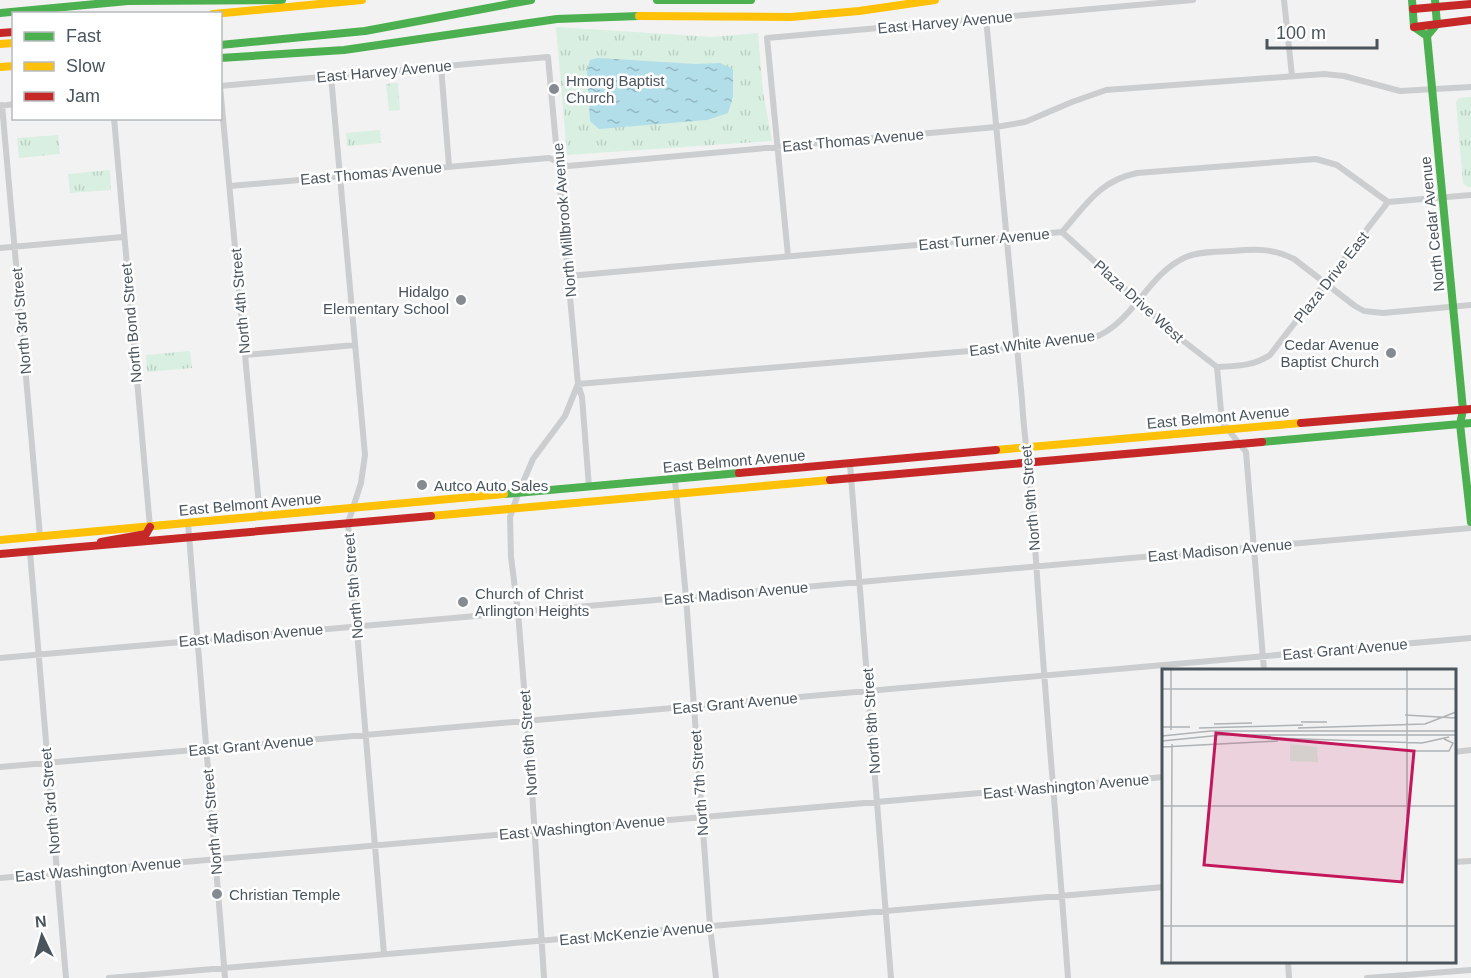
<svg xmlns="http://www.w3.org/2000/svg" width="1471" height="978" font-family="Arial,sans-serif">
<defs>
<pattern id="grass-tufts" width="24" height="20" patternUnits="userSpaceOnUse" patternTransform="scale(1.5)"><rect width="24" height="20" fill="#d9efe1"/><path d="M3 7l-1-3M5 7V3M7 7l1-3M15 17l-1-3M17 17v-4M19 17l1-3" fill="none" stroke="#bccfc3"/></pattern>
<pattern id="water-ripples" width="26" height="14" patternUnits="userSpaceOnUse" patternTransform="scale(1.5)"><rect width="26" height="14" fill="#b2dee9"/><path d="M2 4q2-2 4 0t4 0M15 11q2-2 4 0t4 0" fill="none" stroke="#93b7c0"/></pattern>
</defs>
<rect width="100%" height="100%" fill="#f2f2f2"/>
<path fill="url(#grass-tufts)" d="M 556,27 L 712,37 L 758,33 L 763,92 L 772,141 L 567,155 Z
M 398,83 L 400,110 L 389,111 L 386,84 Z
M 1471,97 L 1471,187 L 1467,187 L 1463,183 L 1456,102 L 1459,98 Z
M 380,130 L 381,143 L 347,146 L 346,133 Z
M 58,135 L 60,154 L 19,158 L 17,138 Z
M 110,170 L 111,190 L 70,193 L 68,174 Z
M 190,351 L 192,368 L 147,372 L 146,355 Z"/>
<path fill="url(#water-ripples)" d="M 598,58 L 695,64 L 720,63 L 733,69 L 733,97 L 728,113 L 707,120 L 599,129 L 590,121 L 587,70 L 590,60 Z"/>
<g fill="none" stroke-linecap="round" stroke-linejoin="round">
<path stroke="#cccdcf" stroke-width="6" d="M 1284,0 L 1292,76
M 986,18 L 1022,400 C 1024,438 1030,475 1033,513 C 1042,668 1057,823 1068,978
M 441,66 L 449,166
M 331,76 L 365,455 L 361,483 L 348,523 L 384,954
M 220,86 L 548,57 L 578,384 L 582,397 L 589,487
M 220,86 L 260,516
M 2,105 L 40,536
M 1,106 L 14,104
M 114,118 L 150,527
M 230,186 L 549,158 L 568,166 L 996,127 L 1025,122 L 1072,102 L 1106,90 L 1324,74 L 1344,76 L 1400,91 L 1471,87
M 1062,232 L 1177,336 L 1217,367
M 0,248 L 123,237
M 788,256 L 767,38 L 1193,0
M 569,276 L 1062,232 C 1086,205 1099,181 1137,173 L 1316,159 L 1337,165 L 1388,202 L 1471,195
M 245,355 L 355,345
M 1217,367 L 1222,422 L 1246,452 L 1264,670
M 1217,367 C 1236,366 1254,366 1270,355 L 1388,202
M 850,464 L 891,978
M 675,480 L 686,597 L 710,926 L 716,978
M 188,523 L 225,978
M 30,552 L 66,978
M 0,658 L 1471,528
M 1454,752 L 1471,750
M 0,767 L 1471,638
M 1454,862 L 1471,861
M 0,878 L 1164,777
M 1288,962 L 1289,978
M 109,978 L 1164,887
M 544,978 L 531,775 L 518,612 L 511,557 L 510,517 L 518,494 L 533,459 L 565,416 L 578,384 L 1017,347 L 1093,338 C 1133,324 1147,274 1186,257 C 1200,251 1217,252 1232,251 C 1255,249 1273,248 1294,259 L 1355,306 L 1364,311 L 1383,313 L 1471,305
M 1367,978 L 1471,970"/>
<path stroke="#4caf50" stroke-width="8" d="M 657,0 L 751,0
M 1412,0 L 1414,27 L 1427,36
M 1435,0 L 1437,24 L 1427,36 L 1463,410 L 1460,424 L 1471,522
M 123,1 L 282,0
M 0,13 L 128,1
M 220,45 L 365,31 L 531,0
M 220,58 L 344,50 L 557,19 L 639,16
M 1262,442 L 1471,423
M 504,494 L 739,473"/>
<path stroke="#ffc107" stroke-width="8" d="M 213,14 L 362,0
M 639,16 L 791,17 L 859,11 L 935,0
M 0,44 L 14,43
M 0,67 L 14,66
M 996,450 L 1301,423
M 431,516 L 830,480
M 0,540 L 504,494"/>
<path stroke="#c62828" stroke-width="8" d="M 1413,9 L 1471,4
M 1414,27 L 1471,20
M 0,33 L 14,32
M 1301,423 L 1471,409
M 739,473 L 996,450
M 830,480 L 1262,442
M 101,542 L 146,534 L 150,527
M 0,554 L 431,516"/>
</g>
<g fill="#858b91" stroke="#fff" stroke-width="2">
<circle cx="554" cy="89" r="6"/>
<circle cx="461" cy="300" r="6"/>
<circle cx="1391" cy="353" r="6"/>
<circle cx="422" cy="485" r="6"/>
<circle cx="463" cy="602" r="6"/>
<circle cx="217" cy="894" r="6"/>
</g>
<g text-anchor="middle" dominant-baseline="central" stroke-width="5" stroke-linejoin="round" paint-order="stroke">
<g font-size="15" fill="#4a545d" stroke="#fff">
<text transform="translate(945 22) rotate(-5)">East Harvey Avenue</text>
<text transform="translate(384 71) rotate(-5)">East Harvey Avenue</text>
<text transform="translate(853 140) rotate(-5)">East Thomas Avenue</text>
<text transform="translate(371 173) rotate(-5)">East Thomas Avenue</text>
<text transform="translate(564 220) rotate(-95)">North Millbrook Avenue</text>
<text transform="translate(1432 224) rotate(-96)">North Cedar Avenue</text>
<text transform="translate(984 239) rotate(-5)">East Turner Avenue</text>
<text transform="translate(1331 277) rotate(-52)">Plaza Drive East</text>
<text transform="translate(240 301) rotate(-95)">North 4th Street</text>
<text transform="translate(1139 301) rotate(42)">Plaza Drive West</text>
<text transform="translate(21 321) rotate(-95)">North 3rd Street</text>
<text transform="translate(131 323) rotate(-95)">North Bond Street</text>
<text transform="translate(1032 343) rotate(-7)">East White Avenue</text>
<text transform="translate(1218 417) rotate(-5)">East Belmont Avenue</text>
<text transform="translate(734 461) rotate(-5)">East Belmont Avenue</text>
<text transform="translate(1030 498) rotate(-95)">North 9th Street</text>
<text transform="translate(250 504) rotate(-5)">East Belmont Avenue</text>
<text transform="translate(1220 550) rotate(-5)">East Madison Avenue</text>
<text transform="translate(353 586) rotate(-95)">North 5th Street</text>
<text transform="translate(736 593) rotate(-5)">East Madison Avenue</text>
<text transform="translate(251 635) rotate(-5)">East Madison Avenue</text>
<text transform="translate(1345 649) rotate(-5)">East Grant Avenue</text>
<text transform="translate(735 703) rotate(-5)">East Grant Avenue</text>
<text transform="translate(871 721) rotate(-94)">North 8th Street</text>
<text transform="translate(528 743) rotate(-94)">North 6th Street</text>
<text transform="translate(251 745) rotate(-5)">East Grant Avenue</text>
<text transform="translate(699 783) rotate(-94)">North 7th Street</text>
<text transform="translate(1066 786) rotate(-5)">East Washington Avenue</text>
<text transform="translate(50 801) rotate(-95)">North 3rd Street</text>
<text transform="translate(212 822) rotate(-95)">North 4th Street</text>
<text transform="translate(582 827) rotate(-5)">East Washington Avenue</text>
<text transform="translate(98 869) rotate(-5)">East Washington Avenue</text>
<text transform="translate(636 933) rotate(-5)">East McKenzie Avenue</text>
</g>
<g font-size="15" fill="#4a545d" stroke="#fff" text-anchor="start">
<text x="566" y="80">Hmong Baptist<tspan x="566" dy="17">Church</tspan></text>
<text x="449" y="291" text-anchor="end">Hidalgo<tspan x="449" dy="17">Elementary School</tspan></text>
<text x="1379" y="344" text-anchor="end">Cedar Avenue<tspan x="1379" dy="17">Baptist Church</tspan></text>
<text x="434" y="485">Autco Auto Sales</text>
<text x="475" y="593">Church of Christ<tspan x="475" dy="17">Arlington Heights</tspan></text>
<text x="229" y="894">Christian Temple</text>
</g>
</g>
<g transform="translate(1162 669)">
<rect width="294" height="294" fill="#f2f2f2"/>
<path d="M 128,75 L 155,78 L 156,93 L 128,92 Z" fill="#d9efe1"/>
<path fill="none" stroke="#afb3b6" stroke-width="1.5" d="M 9,0 L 9,61M 0,20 L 294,20M 243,46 L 294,49M 139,53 L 165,53M 52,55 L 90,54M 0,58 L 28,58M 37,59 L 141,56M 136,59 L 263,55 L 294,43M 0,67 L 49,62 L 294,62M 111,69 L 260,74 L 287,68M 0,72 L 60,66 L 294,66M 0,78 L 116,72M 244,82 L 287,82 L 291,74 L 282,70M 0,137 L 294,137M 0,257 L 294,257M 9,294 L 10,75M 245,294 L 245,0"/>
<path fill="#c2185b" fill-opacity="0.15" stroke="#c2185b" stroke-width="3" d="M 54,64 L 252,82 L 240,213 L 42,196 Z"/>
<rect width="294" height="294" fill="none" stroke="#4a545d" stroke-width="3"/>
</g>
<rect x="12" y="12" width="210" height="108" fill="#ffffff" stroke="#b7bbbe" stroke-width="1.5"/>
<rect x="24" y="32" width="30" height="9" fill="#4caf50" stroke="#b7bbbe" stroke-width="1.5"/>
<text x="66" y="42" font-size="18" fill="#4a545d">Fast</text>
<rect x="24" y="62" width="30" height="9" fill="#ffc107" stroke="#b7bbbe" stroke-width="1.5"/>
<text x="66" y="72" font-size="18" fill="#4a545d">Slow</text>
<rect x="24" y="92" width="30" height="9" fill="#c62828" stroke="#b7bbbe" stroke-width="1.5"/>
<text x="66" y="102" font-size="18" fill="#4a545d">Jam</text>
<g transform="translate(42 936) rotate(355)" stroke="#ffffff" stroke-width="4.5" paint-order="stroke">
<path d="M0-4.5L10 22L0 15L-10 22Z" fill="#4a545d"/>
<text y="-9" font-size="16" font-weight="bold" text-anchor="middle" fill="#4a545d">N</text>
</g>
<path d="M1267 39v9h110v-9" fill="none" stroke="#4a545d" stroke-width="3"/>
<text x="1276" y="39" font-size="18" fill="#4a545d" stroke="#ffffff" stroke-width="4.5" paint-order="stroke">100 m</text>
</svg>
